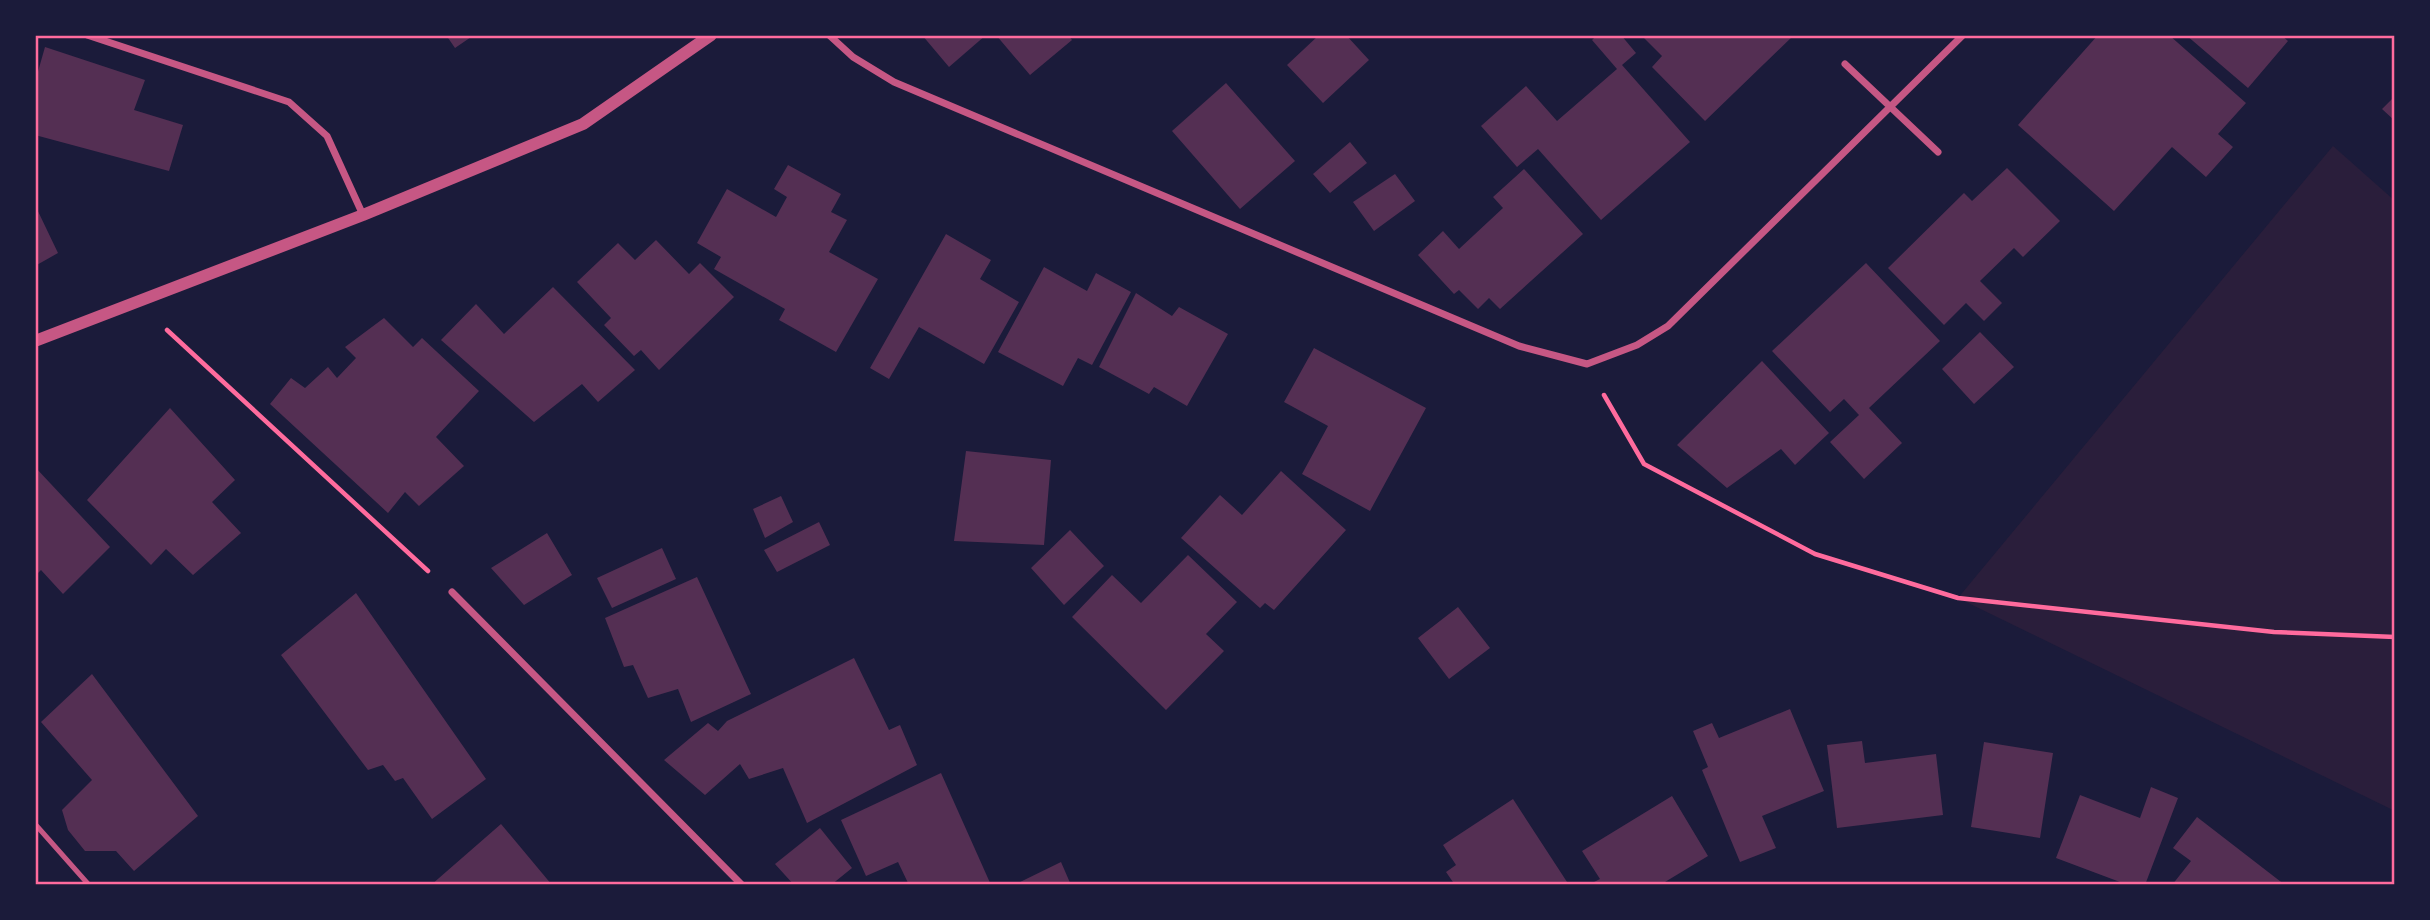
<svg xmlns="http://www.w3.org/2000/svg" width="2430" height="920" font-family="'Archivo Narrow',sans-serif">
<rect width="100%" height="100%" fill="#1b1b3a"/>
<path fill="#2a1e3b" d="M 2333,146 L 2395,201 L 2395,811 L 1958,598 Z"/>
<path fill="#542f53" d="M 446,35 L 474,35 L 455,48 Z
M 922,35 L 986,35 L 949,67 Z
M 996,35 L 1068,35 L 1072,40 L 1030,75 Z
M 1319,35 L 1346,35 L 1369,60 L 1323,103 L 1287,65 Z
M 1597,35 L 1621,35 L 1636,53 L 1622,65 L 1690,142 L 1601,220 L 1538,149 L 1517,167 L 1481,126 L 1526,86 L 1557,121 L 1617,69 L 1592,40 Z
M 1641,35 L 1794,35 L 1705,121 L 1652,67 L 1662,56 Z
M 2098,35 L 2169,35 L 2246,103 L 2218,134 L 2233,147 L 2206,177 L 2172,147 L 2114,211 L 2018,125 Z
M 2186,35 L 2281,35 L 2288,41 L 2248,88 Z
M 45,47 L 145,80 L 134,110 L 183,125 L 169,171 L 35,135 L 35,82 Z
M 1226,83 L 1295,161 L 1240,209 L 1172,131 Z
M 2395,96 L 2395,121 L 2382,109 Z
M 1350,142 L 1367,163 L 1330,193 L 1313,174 Z
M 788,165 L 841,194 L 831,212 L 847,220 L 829,252 L 878,279 L 836,352 L 779,320 L 785,309 L 714,269 L 721,257 L 697,243 L 727,189 L 776,217 L 787,197 L 774,189 Z
M 2007,168 L 2060,221 L 2023,257 L 2014,248 L 1980,281 L 2002,303 L 1984,321 L 1966,303 L 1944,325 L 1888,268 L 1964,193 L 1972,201 Z
M 1524,169 L 1583,234 L 1500,309 L 1489,298 L 1478,309 L 1459,290 L 1454,294 L 1418,255 L 1443,231 L 1459,249 L 1503,208 L 1493,197 Z
M 1395,174 L 1415,201 L 1374,231 L 1353,202 Z
M 35,205 L 58,253 L 35,266 Z
M 946,234 L 991,260 L 980,279 L 1019,302 L 984,364 L 919,327 L 889,379 L 870,368 Z
M 656,240 L 689,274 L 700,263 L 734,297 L 659,370 L 641,350 L 634,356 L 604,325 L 611,318 L 577,282 L 618,243 L 635,260 Z
M 1866,263 L 1940,341 L 1869,408 L 1902,443 L 1864,479 L 1830,442 L 1859,415 L 1844,399 L 1830,412 L 1772,351 Z
M 1044,267 L 1087,291 L 1096,273 L 1131,292 L 1092,365 L 1078,358 L 1063,386 L 998,352 Z
M 553,287 L 635,370 L 598,402 L 582,384 L 534,422 L 441,340 L 476,304 L 504,334 Z
M 1136,293 L 1172,316 L 1179,307 L 1228,334 L 1187,406 L 1154,387 L 1149,394 L 1099,367 Z
M 384,318 L 413,347 L 422,338 L 479,391 L 436,437 L 464,466 L 419,506 L 405,492 L 388,513 L 270,404 L 291,378 L 305,388 L 328,367 L 337,378 L 356,358 L 345,347 Z
M 1980,332 L 2014,367 L 1974,404 L 1942,369 Z
M 1314,348 L 1426,408 L 1370,511 L 1302,474 L 1328,426 L 1284,402 Z
M 1762,361 L 1829,433 L 1795,465 L 1781,449 L 1727,488 L 1677,445 Z
M 170,408 L 235,480 L 212,502 L 241,533 L 193,575 L 166,549 L 151,565 L 87,500 Z
M 966,451 L 1051,460 L 1044,545 L 954,541 Z
M 35,467 L 110,547 L 63,594 L 41,570 L 35,576 Z
M 1281,471 L 1346,530 L 1274,610 L 1265,603 L 1260,608 L 1181,538 L 1220,495 L 1242,515 Z
M 781,496 L 793,522 L 765,538 L 753,509 Z
M 819,522 L 830,545 L 777,572 L 764,550 Z
M 1070,530 L 1104,566 L 1064,605 L 1031,568 Z
M 547,533 L 572,575 L 524,605 L 491,568 Z
M 662,548 L 676,579 L 612,608 L 597,578 Z
M 1188,555 L 1237,602 L 1206,634 L 1224,651 L 1166,710 L 1072,617 L 1112,575 L 1141,603 Z
M 697,577 L 751,694 L 691,722 L 678,689 L 648,698 L 633,665 L 624,667 L 605,618 Z
M 356,593 L 486,779 L 432,819 L 403,778 L 395,781 L 383,765 L 368,770 L 281,655 Z
M 1458,607 L 1490,648 L 1449,679 L 1418,638 Z
M 854,658 L 889,730 L 900,725 L 917,765 L 807,823 L 783,768 L 749,779 L 740,764 L 705,795 L 664,760 L 708,723 L 718,731 L 727,721 Z
M 92,674 L 198,816 L 134,871 L 116,851 L 85,851 L 68,830 L 62,810 L 92,780 L 41,722 Z
M 1790,709 L 1824,791 L 1762,816 L 1776,848 L 1740,862 L 1702,770 L 1708,767 L 1693,731 L 1712,723 L 1719,738 Z
M 1862,741 L 1865,763 L 1936,754 L 1943,815 L 1837,828 L 1827,745 Z
M 1984,742 L 2053,753 L 2040,838 L 1971,827 Z
M 941,773 L 991,885 L 909,885 L 898,862 L 866,876 L 841,820 Z
M 2151,787 L 2178,798 L 2145,885 L 2128,885 L 2056,858 L 2080,795 L 2140,818 Z
M 1672,796 L 1708,856 L 1660,885 L 1596,885 L 1594,882 L 1600,879 L 1582,851 Z
M 1513,799 L 1569,885 L 1455,885 L 1446,872 L 1456,865 L 1443,845 Z
M 2197,817 L 2285,885 L 2172,885 L 2191,861 L 2173,848 Z
M 501,824 L 552,885 L 431,885 Z
M 820,828 L 852,868 L 831,885 L 794,885 L 775,864 Z
M 1061,862 L 1071,885 L 1014,885 Z"/>
<g fill="none" stroke-linecap="round" stroke-linejoin="round">
<path stroke="#ff6b9d" stroke-width="4.5" d="M 167,330 L 428,571
M 1604,395 L 1644,464 L 1815,554 L 1958,598 L 2274,632 L 2395,637"/>
<path stroke="#c65784" stroke-width="5" d="M 35,824 L 89,885"/>
<path stroke="#c65784" stroke-width="7" d="M 87,35 L 289,102 L 327,136 L 363,215
M 829,35 L 853,57 L 894,82 L 1519,346 L 1587,364 L 1637,345 L 1668,326 L 1963,35
M 1845,64 L 1938,152
M 452,592 L 742,885"/>
<path stroke="#c65784" stroke-width="12" d="M 35,341 L 363,215 L 583,124 L 711,35"/>
</g>
<rect width="2430" height="920" fill="none" stroke="#1b1b3a" stroke-width="74"/>
<rect x="37" y="37" width="2356" height="846" fill="none" stroke="#ff6b9d" stroke-width="2.5"/>
</svg>
